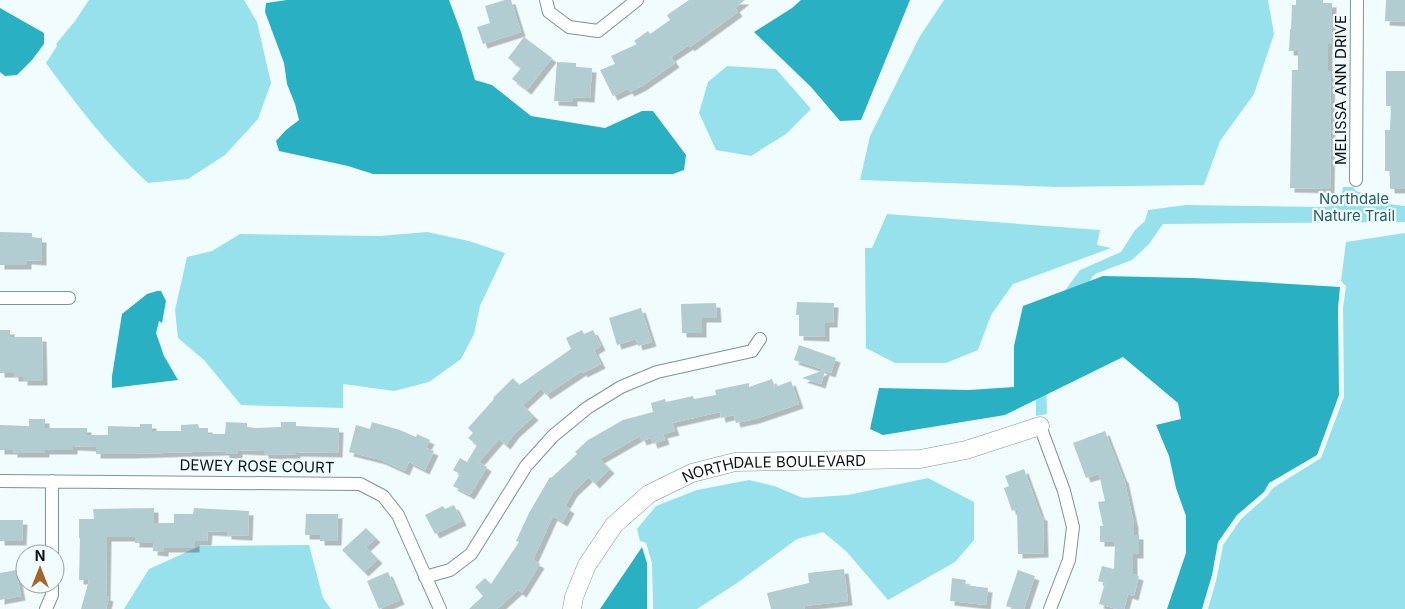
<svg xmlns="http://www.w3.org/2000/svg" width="1405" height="609" font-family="Inter,sans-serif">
<defs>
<filter id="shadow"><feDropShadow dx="4.5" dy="4.5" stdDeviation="0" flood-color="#0004"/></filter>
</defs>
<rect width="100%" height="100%" fill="#f1fcfe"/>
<path fill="#97e1ed" d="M 89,0 L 244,0 L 257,22 L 271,83 L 258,119 L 225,155 L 188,179 L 148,183 C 109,147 77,106 46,63 L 57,46 L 56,44 L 75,21 Z
M 944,0 L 1268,0 L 1274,34 L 1254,94 L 1220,141 L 1204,185 L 1057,187 L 860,180 L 870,136 L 920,36 Z
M 727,66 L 776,69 L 811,109 L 786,134 L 751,156 L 716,150 L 699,113 L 708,82 Z
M 1343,187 L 1353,187 L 1356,191 L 1365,194 L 1373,202 L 1405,206 L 1405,222 L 1163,224 L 1149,244 L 1132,260 L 1095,274 L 1045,340 L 1047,414 L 1036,416 L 1036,391 L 1029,340 L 1080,270 L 1121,252 L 1135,230 L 1145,221 L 1148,210 L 1186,205 L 1326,207 C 1335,201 1342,198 1343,187 Z
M 887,214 L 1100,230 L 1097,245 L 1111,248 L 1013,284 L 991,315 L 978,350 L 946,363 L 895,363 L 866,348 L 865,248 L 872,248 Z
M 427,232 L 469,241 L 505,253 L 480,306 L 474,334 L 461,359 L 429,382 L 394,391 L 343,384 L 343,408 L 241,405 L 204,360 L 178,338 L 175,310 L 187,257 L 212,251 L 240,234 L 380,236 Z
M 1405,233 L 1405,609 L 1208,609 L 1217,577 L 1223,545 L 1241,519 L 1267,496 L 1273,488 L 1321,458 L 1344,397 L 1343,308 L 1346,286 L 1341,281 L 1346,242 Z
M 928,478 L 974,502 L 974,540 L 955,562 L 888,600 L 846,551 L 823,532 L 797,539 L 737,583 L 697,609 L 653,609 L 652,563 L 646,543 L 640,541 L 637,529 L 656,506 L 697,490 L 749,480 L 774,486 L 803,498 L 848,495 Z
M 309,545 L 323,598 L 331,609 L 124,609 L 149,569 L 200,546 Z"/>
<path fill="#29b0c2" d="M 287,0 L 449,0 L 461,32 L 475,80 L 492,85 L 531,116 L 605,128 L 642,111 L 653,111 L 686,155 L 684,170 L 673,174 L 373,174 L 348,166 L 279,151 L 276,141 L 286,130 L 299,120 L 295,104 L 287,84 L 284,63 L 265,12 L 266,3 Z
M 801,0 L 910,0 L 861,120 L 840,121 L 811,87 L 754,32 L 792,8 Z
M 0,8 L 44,33 L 44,44 L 32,60 L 17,75 L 5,76 L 0,72 Z
M 1103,276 L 1193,278 L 1340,287 L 1338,308 L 1339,395 L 1317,455 L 1269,483 L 1264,492 L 1237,515 L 1218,542 L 1212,575 L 1202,609 L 1167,609 L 1186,553 L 1186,516 L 1176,488 L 1169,456 L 1156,425 L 1181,419 L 1178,403 L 1123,357 L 1005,415 L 883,435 L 870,429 L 879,388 L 969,390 L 1014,387 L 1014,346 L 1023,306 Z
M 157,291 L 161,291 L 166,301 L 162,323 L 159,321 L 156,333 L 164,356 L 178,380 L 112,388 L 112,376 L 122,314 L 147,294 Z
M 642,547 L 647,563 L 647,609 L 600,609 Z"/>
<path fill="#b2cdd2" filter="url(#shadow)" d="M 505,0 L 511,0 L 521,32 L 483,44 L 477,27 L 490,23 L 485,6 Z
M 689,0 L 745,0 L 735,8 L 738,12 L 690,47 L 689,45 L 671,57 L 675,63 L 642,86 L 630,92 L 628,89 L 613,96 L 600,70 L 615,64 L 611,56 L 637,44 L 634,41 L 648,31 L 650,34 L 670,20 L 667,15 Z
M 1296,0 L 1323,0 L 1323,3 L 1332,3 L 1332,44 L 1328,44 L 1328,71 L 1331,71 L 1330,112 L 1331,112 L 1330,189 L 1290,188 L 1292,70 L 1298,70 L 1298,51 L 1289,51 L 1290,29 L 1291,29 L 1292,5 L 1296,5 Z
M 1386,0 L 1405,0 L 1405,22 L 1385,21 Z
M 524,37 L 552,58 L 527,90 L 512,79 L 521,68 L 508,58 Z
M 557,62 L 576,63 L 576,67 L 592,68 L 590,98 L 573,97 L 573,102 L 554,101 Z
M 1386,71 L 1405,71 L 1405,189 L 1390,189 L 1390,171 L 1385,171 L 1385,130 L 1390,130 L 1391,106 L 1386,106 Z
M 0,232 L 32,233 L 32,238 L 42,238 L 42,261 L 27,260 L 27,265 L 0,265 Z
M 797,302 L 834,303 L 833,323 L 825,323 L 825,337 L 799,336 L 799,315 L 796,315 Z
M 716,303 L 717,318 L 702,318 L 702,333 L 682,333 L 681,304 Z
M 641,308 L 652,342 L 638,346 L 636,339 L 617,345 L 609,318 Z
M 0,330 L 10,330 L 10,337 L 42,337 L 43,381 L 23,381 L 23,377 L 14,377 L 14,373 L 0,373 Z
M 582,330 L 584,334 L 593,330 L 601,346 L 594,350 L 601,364 L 583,373 L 582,371 L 546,395 L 541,388 L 523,405 L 534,416 L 515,433 L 506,445 L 499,439 L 479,462 L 487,467 L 470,495 L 453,486 L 460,474 L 453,470 L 460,458 L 467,462 L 477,445 L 468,438 L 473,433 L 468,428 L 494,399 L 493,398 L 513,378 L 519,385 L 571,349 L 566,338 Z
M 799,345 L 836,358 L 831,373 L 825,371 L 821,384 L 802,378 L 824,370 L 794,360 Z
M 772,379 L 775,387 L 791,381 L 799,404 L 755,419 L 736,423 L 734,415 L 721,418 L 720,412 L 672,423 L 675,431 L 663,434 L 665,440 L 653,444 L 651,438 L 642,441 L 640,436 L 600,459 L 610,469 L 595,484 L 589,477 L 573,492 L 565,506 L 570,509 L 563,522 L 553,516 L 533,560 L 540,564 L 522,593 L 518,590 L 497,609 L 469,609 L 483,596 L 475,587 L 485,578 L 491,584 L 519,542 L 516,541 L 529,513 L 550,477 L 551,478 L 577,454 L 575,452 L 588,440 L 623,420 L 653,412 L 651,403 L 665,399 L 666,402 L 693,396 L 694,399 L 716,395 L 715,390 L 749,383 L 749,387 Z
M 29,419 L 45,419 L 45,428 L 87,428 L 87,435 L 108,435 L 108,426 L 140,427 L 140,424 L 152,424 L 152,431 L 181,431 L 181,425 L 198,424 L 199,428 L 208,428 L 208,434 L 225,434 L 226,422 L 247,423 L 247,427 L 255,428 L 281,427 L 281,422 L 296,422 L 296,426 L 339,428 L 338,453 L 296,452 L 296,454 L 264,455 L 264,451 L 238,450 L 238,454 L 225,454 L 225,451 L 130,454 L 96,454 L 96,447 L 73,446 L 73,450 L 45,450 L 45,453 L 13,453 L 13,450 L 0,450 L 0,425 L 29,426 Z
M 372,422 L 400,430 L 416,437 L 417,434 L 430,440 L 426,448 L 434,451 L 425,470 L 409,462 L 405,471 L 381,460 L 349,452 L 356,425 L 370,429 Z
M 1105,431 L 1123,478 L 1124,478 L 1134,524 L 1134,535 L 1139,535 L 1139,554 L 1133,554 L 1133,574 L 1139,576 L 1134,596 L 1128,594 L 1124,609 L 1117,609 L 1099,604 L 1105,583 L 1098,581 L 1102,566 L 1114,569 L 1115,542 L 1100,542 L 1100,526 L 1103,526 L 1098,502 L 1105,501 L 1099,474 L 1086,478 L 1073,443 Z
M 1024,469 L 1041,516 L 1043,516 L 1044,553 L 1018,554 L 1017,509 L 1012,511 L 1004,488 L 1009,486 L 1005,476 Z
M 454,505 L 462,521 L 435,534 L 425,515 L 443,506 L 445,509 Z
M 154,508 L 154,523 L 174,523 L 174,514 L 193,514 L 194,508 L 249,511 L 248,536 L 227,535 L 227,532 L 208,531 L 207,541 L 195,541 L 195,548 L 164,548 L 164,552 L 153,551 L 154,543 L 135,543 L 135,537 L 107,537 L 106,596 L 109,597 L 106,609 L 81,609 L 89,580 L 79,580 L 80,538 L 79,538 L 79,519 L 94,519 L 93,509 Z
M 306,514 L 338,514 L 337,541 L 320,541 L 320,535 L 305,535 Z
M 0,520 L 23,520 L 22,541 L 0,541 Z
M 366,528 L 376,538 L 366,547 L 378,559 L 364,572 L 342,550 Z
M 844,569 L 848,601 L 804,606 L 805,609 L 771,609 L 767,593 L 809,583 L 808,573 Z
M 16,570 L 21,596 L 0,600 L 0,573 Z
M 1018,570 L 1035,576 L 1024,609 L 1016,609 L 1006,606 Z
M 388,572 L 400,600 L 379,609 L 367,581 Z
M 952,578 L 966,580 L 965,585 L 988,588 L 986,605 L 950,601 Z"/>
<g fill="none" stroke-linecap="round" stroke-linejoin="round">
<g stroke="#7b9599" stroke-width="14">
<path id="street" d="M 546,0 L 549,12 L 569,27 L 598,31 L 637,0
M 1356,180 L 1357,0
M 0,298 L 69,298
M 1040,426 L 1064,491 L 1073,527 L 1069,560 L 1050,609
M 0,481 L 360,484 L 383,496 L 398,515 L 440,609
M 52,481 L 52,554
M 425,577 L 450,570 L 471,554 L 526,466 L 553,436 L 587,408 L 621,387 L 657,372 L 752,351 L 760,339
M 46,609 L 52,595 L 52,584"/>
</g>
<g stroke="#7b9599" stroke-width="19">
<g id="secondary">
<path id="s1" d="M 572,609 L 574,597 L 587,565 L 614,525 L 649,494 L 692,473 L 735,462 L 920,459 L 966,450 L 1040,426"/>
</g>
</g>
<use href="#street" stroke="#fff" stroke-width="12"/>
<use href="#secondary" stroke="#fff" stroke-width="18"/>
</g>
<g text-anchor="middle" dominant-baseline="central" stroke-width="4.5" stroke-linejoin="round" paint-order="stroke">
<g font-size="15" fill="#0b1517" stroke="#f1fcfe">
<text transform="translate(1340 90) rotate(-90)">MELISSA ANN DRIVE</text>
<text transform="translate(257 466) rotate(1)">DEWEY ROSE COURT</text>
<text stroke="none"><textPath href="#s1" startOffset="272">NORTHDALE BOULEVARD</textPath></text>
</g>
<g font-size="15" fill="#2a5e66" stroke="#f1fcfe">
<text x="1354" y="198">Northdale<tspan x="1354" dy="17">Nature Trail</tspan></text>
</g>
</g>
<g transform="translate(40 569)"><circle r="24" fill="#f1fcfe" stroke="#95a0a2"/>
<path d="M0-4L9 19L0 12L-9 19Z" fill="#a4652d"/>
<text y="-8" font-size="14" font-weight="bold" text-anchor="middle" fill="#0b1517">N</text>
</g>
</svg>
